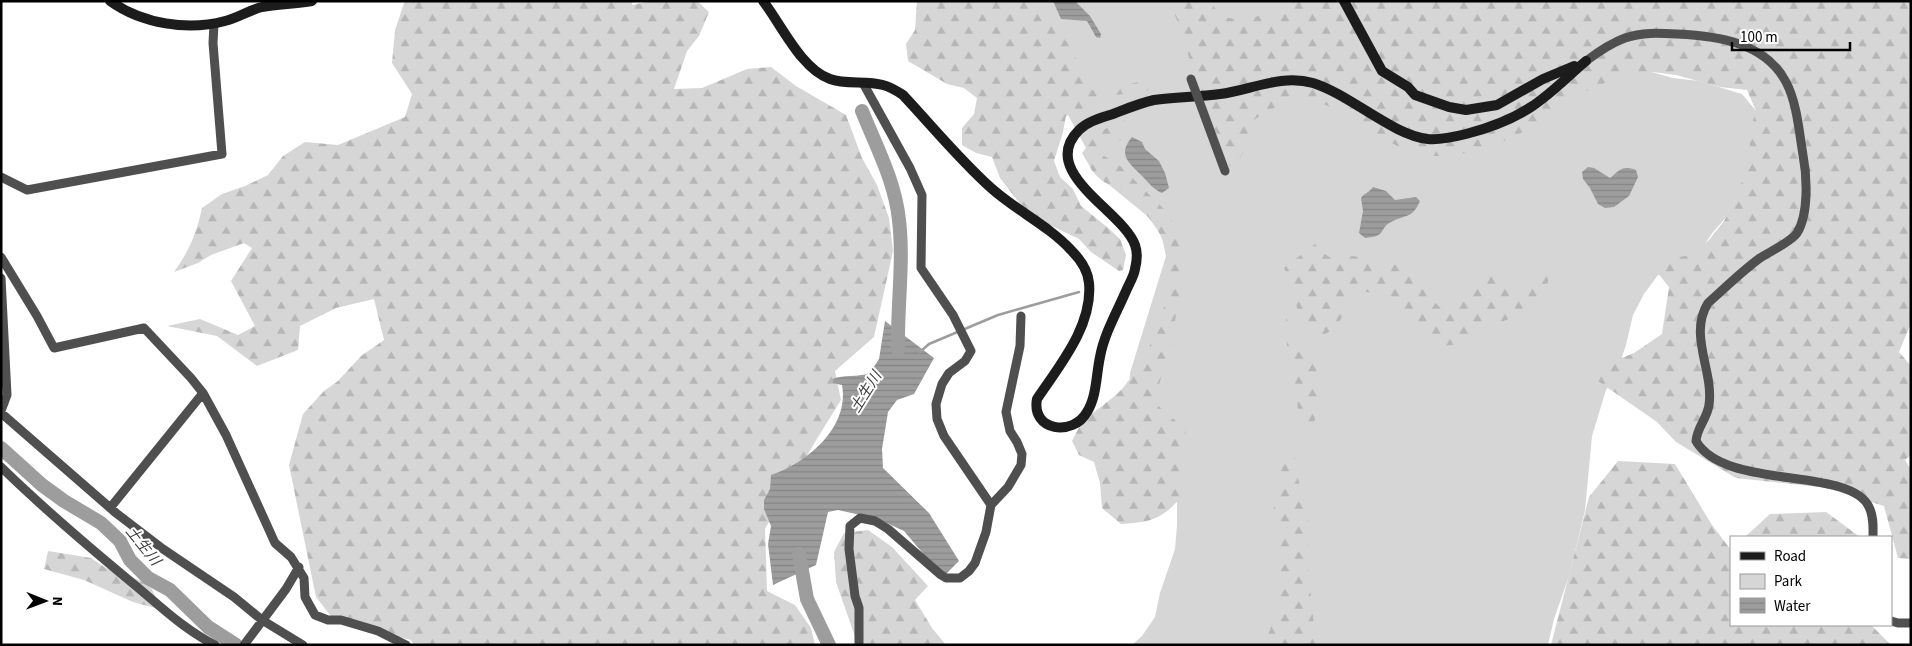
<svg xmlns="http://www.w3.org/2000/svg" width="1912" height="646" font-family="'Source Sans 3','Noto Sans JP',sans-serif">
<defs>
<pattern id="forest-firs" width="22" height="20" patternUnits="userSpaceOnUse" patternTransform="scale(1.25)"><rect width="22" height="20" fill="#d6d6d6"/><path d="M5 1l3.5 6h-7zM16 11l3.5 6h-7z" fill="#b6b6b6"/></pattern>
<pattern id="water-rules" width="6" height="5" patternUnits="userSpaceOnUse" patternTransform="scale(1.25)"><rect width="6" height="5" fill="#9d9d9d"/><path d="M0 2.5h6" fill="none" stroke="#858585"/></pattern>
</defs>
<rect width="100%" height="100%" fill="#fff"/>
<path fill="#d6d6d6" d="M 1032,1 L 1347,1 L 1603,72 L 1648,71 L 1673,78 L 1699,81 L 1742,94 L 1757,112 L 1749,170 L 1729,214 L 1713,232 L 1700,251 L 1658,275 L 1644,294 L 1633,315 L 1626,345 L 1618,369 L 1606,390 L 1592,436 L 1585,510 L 1569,576 L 1554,619 L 1548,645 L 1132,645 L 1142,636 L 1155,617 L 1160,593 L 1175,549 L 1177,525 L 1177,479 L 1129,397 L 1130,373 L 1166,256 L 1161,233 L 1146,215 L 1091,170 L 1086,148 L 1061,102 Z"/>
<path fill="url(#forest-firs)" d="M 406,1 L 632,1 L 632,5 L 652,1 L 697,1 L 709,12 L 699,36 L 687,51 L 674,89 L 702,88 L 747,69 L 771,67 L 796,86 L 846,115 L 862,158 L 877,185 L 889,218 L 893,251 L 874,337 L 835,371 L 841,400 L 815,442 L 765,529 L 767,591 L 795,605 L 811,628 L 815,645 L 414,645 L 411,640 L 334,620 L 316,597 L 289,465 L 303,414 L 324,391 L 338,381 L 361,356 L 384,340 L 374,299 L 336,308 L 300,326 L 298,350 L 257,366 L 217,336 L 167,326 L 200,319 L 238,335 L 255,326 L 231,281 L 252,248 L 244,243 L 211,255 L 198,263 L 174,272 C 190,249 196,235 202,208 L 222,194 L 245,186 L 268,175 L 283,156 L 305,142 L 338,145 L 405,117 L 412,94 L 392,63 L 395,30 L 404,3 Z
M 917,1 L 1038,1 C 1059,24 1078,61 1091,90 C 1111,93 1142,77 1153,82 C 1159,84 1164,89 1169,93 L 1150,90 L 1116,95 L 1087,110 L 1066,116 L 1063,132 L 1054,161 L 1060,177 L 1073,189 L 1081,206 L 1107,227 L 1120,239 L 1126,255 L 1123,270 L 1119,271 L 1091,252 L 1079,239 L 1033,217 L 1021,205 L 1000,178 L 992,157 L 976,153 L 962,145 L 962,128 L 974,114 L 977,98 L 964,88 L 947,84 L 908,61 L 906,44 L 915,30 Z
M 1169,1 L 1210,1 L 1221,17 L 1244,20 L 1266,14 L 1294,1 L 1911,1 L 1911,323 L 1899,352 L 1911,366 L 1911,455 L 1905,460 L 1911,470 L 1911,559 L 1898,558 L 1884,506 L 1827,488 L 1736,478 L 1676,442 L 1657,422 L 1598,381 L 1605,369 L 1614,361 L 1634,353 L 1662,334 L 1669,287 L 1656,271 L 1668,259 L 1691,255 L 1709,240 L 1724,221 L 1735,201 L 1751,156 L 1749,133 L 1756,111 L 1747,90 L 1720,87 L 1676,75 L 1653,72 L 1629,73 L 1564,100 L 1523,132 L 1483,151 L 1438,156 L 1414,155 L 1373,133 L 1355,118 L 1312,99 L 1290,103 L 1268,110 L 1250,123 C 1247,138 1246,160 1230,166 L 1222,156 L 1216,133 L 1201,101 L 1182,32 Z
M 1141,113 L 1121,140 L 1107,142 L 1103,155 L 1120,166 L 1165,210 L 1178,231 L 1183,254 L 1181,283 L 1170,353 L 1161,378 L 1154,402 L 1186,430 L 1181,468 L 1186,492 C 1163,518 1155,522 1121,524 L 1102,508 L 1100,483 L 1094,462 L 1079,455 L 1072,441 C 1075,435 1078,429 1081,424 C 1091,412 1110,402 1122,389 C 1153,354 1186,275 1158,231 C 1150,218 1138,202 1126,193 C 1118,187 1106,185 1099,178 C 1092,172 1087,161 1082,153 L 1098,132 Z
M 1315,244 L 1326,255 L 1340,262 L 1351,256 L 1370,258 L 1389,264 L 1413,267 L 1430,298 L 1443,310 L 1458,300 L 1468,284 L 1490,275 L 1503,287 L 1521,288 L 1535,272 L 1548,270 L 1548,282 L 1532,310 L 1478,331 L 1459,344 L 1443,346 L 1426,338 L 1382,294 L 1359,291 L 1349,304 L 1336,328 L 1316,339 L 1304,331 L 1298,313 L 1292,284 L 1284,268 Z
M 1286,318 L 1297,338 L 1311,354 L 1321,374 L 1315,419 L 1311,435 L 1305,443 L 1298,411 L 1295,382 L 1287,348 Z
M 1294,441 L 1296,471 L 1309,520 L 1309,579 L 1316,645 L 1263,645 L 1270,630 L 1275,609 L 1280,601 L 1280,565 L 1273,515 L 1276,492 L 1282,467 Z
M 1618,461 L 1675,464 L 1712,525 L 1731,550 L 1731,625 L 1871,625 L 1891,645 L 1551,645 L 1589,497 Z
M 1826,512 L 1860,537 L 1745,537 L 1770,514 Z
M 868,530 L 892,547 L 928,586 L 915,600 L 932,628 L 946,645 L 858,645 L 836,582 L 834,552 L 844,533 Z
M 48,551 L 91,558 L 106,568 L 141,581 L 152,589 L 158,604 L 155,608 L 133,602 L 84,580 L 44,569 Z"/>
<path fill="url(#water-rules)" d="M 1053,1 L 1075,1 L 1090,16 L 1101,34 L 1100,38 L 1096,37 L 1087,21 L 1061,19 Z
M 1132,137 L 1142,142 L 1145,149 L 1159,161 L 1165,173 L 1169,188 L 1162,193 C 1153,189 1150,184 1143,177 C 1131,164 1116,156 1132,137 Z
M 1588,167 L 1594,168 L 1610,178 C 1620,170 1622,165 1636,170 L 1638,177 L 1629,196 L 1614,207 L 1605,208 L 1598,204 L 1590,188 L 1583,179 L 1582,172 Z
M 1373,187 L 1386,191 L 1395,200 L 1416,197 L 1420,201 C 1412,219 1406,214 1391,222 C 1378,229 1388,236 1365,238 L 1359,233 L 1363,211 L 1361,198 C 1364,193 1369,193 1373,187 Z
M 885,321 L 934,358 L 914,394 L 897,400 L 888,412 L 882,449 L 883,468 L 929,513 L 959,561 L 943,577 L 904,531 L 878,519 L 838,510 L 828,512 L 816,565 L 773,585 L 768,544 L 771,526 L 764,509 L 764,500 L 770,489 L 771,475 C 807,463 850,427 842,385 L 833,383 L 833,379 C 844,374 856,378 870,373 L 879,359 Z"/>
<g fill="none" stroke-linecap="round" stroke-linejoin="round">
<path stroke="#9d9d9d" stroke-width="2.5" d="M 920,352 L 929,344 L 998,315 L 1079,292"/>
<path stroke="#9d9d9d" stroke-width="14" d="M 862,111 C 876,146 895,181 899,220 C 904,263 897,306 898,350
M 1,448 L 42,485 L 64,501 L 101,523 L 120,541 L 130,560 L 148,578 L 170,590 L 208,627 L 236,645
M 799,554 L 807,599 L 829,645"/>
<path stroke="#4f4f4f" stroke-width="9" d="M 1586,61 C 1598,52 1611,43 1625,38 C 1642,32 1659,33 1677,34 C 1717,36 1765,42 1786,82 C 1797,103 1799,131 1803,155 C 1807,176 1809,214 1797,233 C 1791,242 1769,252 1760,258 C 1742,271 1725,288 1708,303 C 1688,335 1714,371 1709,405 C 1707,419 1697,427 1696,441 C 1725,491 1850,466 1869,507 C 1874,517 1873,527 1873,537
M 863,83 L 910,168 L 922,195 L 921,268 L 953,315 L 971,351 L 965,361 L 949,373 L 942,384 L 936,404 L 937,419 L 944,436 L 991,505
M 1,177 L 27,190 L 222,154 L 213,43 L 214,24
M 1,257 L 37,316 L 54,348 L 144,328 L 191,378 L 203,393 L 226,435 L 275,543 L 291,557 L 304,578 L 305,597 L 315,615 L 328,620 L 341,620 L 378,631 L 406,645
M 1,278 L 7,395 L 1,411
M 1,413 L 116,513 L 163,549 L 234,597 L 262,620 L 303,645
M 1,467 C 44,509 90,548 136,586 C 161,607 185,630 215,645
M 110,508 L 203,393
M 1891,621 L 1898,623 L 1911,623
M 244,645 L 286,589 L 299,567
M 859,645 L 859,608 L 855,596 L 849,549 L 850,526 L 860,518 L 875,521 L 888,529 L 941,575 L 946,578 L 960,578 L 969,571 L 975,563 L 986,532 L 991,505 L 1008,487 L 1021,465 L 1022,454 L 1017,442 L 1010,431 L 1006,412 L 1020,346 L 1021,316"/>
<path stroke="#1c1c1c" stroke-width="10" d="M 110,1 C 142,24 188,31 225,21 C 238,18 249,10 262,7 C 278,4 295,4 312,1
M 763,1 C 781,24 801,69 830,79 C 846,85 866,80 883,85 C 891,87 897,91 903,95 C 932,126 959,159 990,187 C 1015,210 1048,225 1071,250 C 1080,259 1088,270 1089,283 C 1093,326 1059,366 1037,399 C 1031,431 1073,437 1087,412 C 1097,396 1096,375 1100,357 C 1104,334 1117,312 1126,291 C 1129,284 1134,276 1135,269 C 1137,261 1138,253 1135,245 C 1123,211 1037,172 1079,130 C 1088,121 1101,118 1113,114 C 1126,109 1140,103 1154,100 C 1175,97 1198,97 1220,94 C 1251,90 1281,74 1313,83 C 1351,95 1392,135 1428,139 C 1441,140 1454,137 1466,134 C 1489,128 1511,120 1531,107 C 1551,94 1568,76 1586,61
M 1344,1 L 1382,71 L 1408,87 L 1415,95 L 1449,107 L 1466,110 L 1497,105 L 1543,79 L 1574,66"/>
<path stroke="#4f4f4f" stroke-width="9" d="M 1191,79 L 1225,171"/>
</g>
<g text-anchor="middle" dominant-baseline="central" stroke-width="4" stroke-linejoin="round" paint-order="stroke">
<g font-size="15" font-style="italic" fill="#3e3e3e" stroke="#fff">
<text transform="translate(866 392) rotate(-58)">土生川</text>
<text transform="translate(143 546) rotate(51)">土生川</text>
</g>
</g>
<rect width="1912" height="646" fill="none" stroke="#000000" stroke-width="5"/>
<rect x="1730" y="536" width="162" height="90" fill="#ffffff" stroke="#999999"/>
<rect x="1740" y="552" width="25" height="8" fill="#1c1c1c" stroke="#999999"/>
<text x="1774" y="561" font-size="15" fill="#000000">Road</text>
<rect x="1740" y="574" width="25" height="15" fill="#d6d6d6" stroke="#999999"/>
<text x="1774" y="586" font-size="15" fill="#000000">Park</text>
<rect x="1740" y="598" width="25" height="15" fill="url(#water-rules)" stroke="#999999"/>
<text x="1774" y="611" font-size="15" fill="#000000">Water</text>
<g transform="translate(45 601) rotate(91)" stroke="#ffffff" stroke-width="4" paint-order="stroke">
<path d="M0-4L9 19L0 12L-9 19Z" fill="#000000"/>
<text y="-8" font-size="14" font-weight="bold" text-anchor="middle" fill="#000000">N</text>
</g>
<path d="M1732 42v8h118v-8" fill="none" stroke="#000000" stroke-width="2.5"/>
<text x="1740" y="42" font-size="15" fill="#000000" stroke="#ffffff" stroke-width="4" paint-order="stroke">100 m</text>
</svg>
